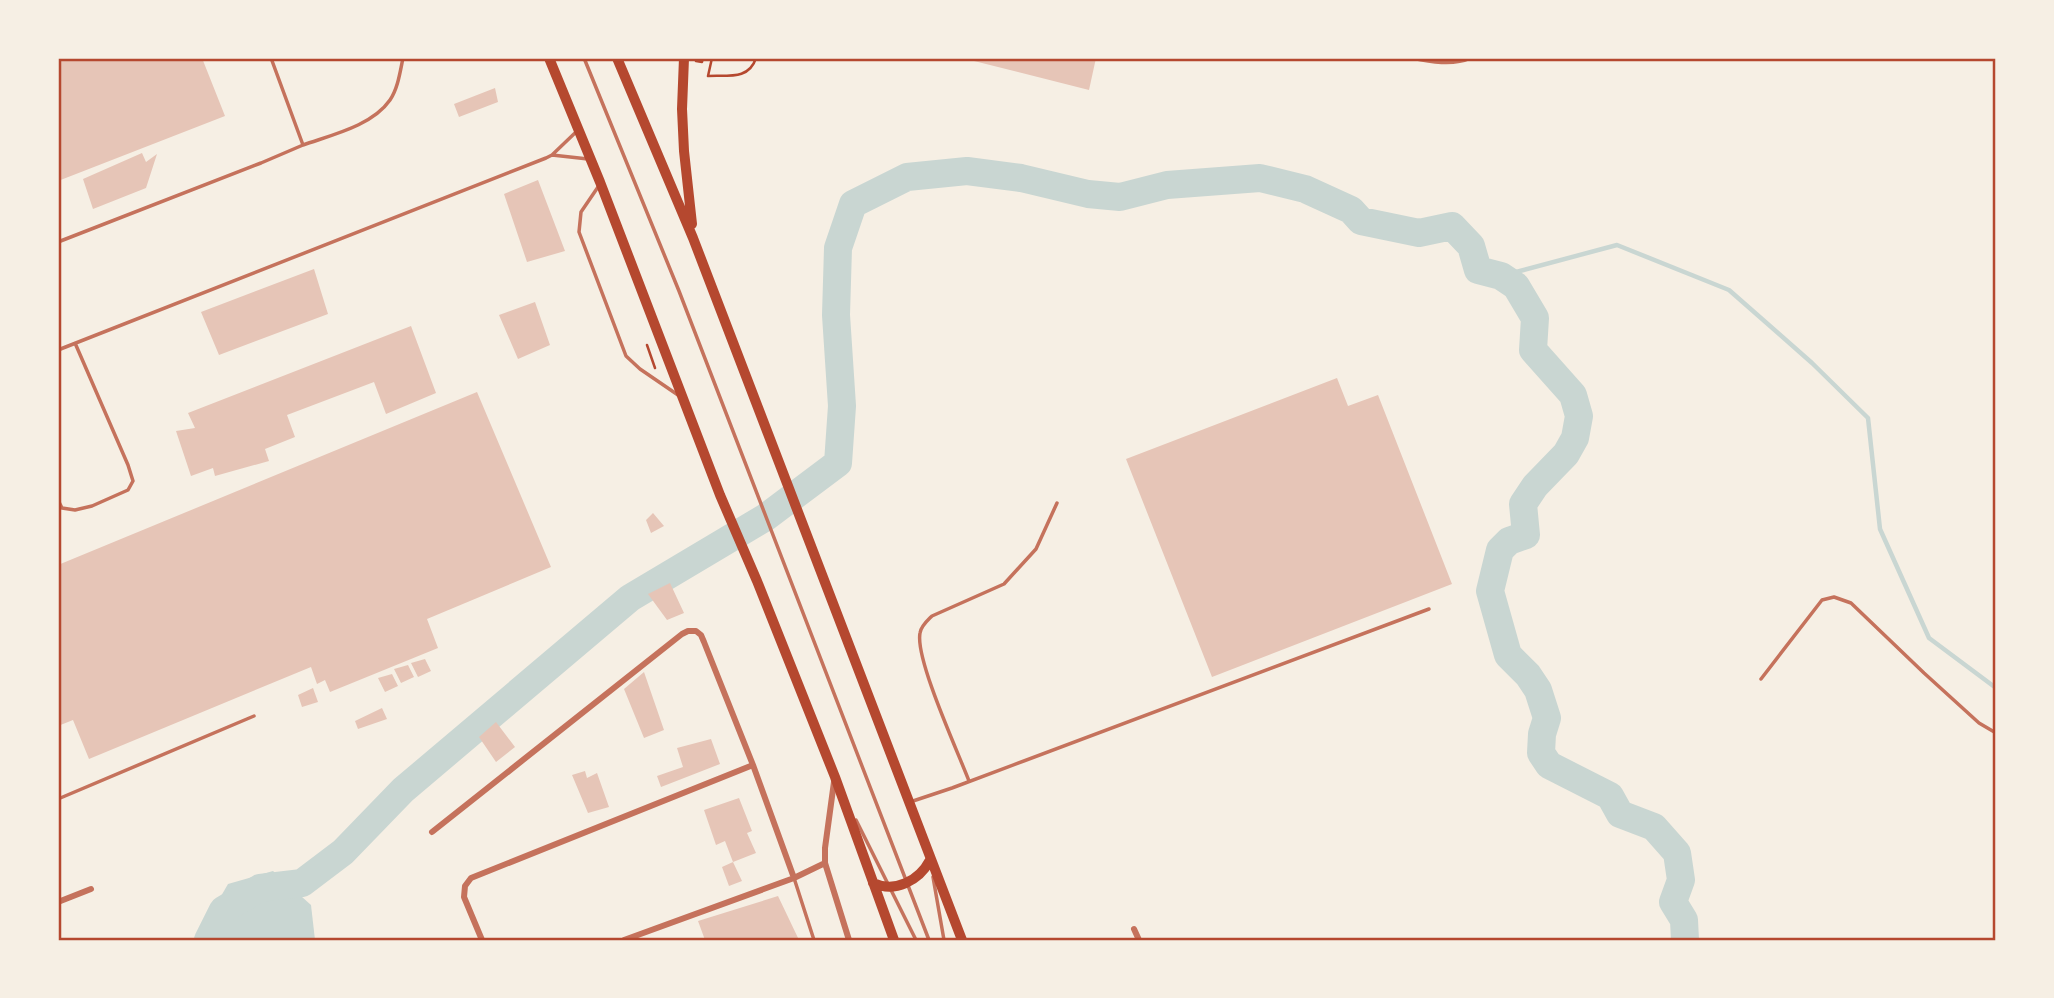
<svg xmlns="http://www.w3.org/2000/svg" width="2054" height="998" font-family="Inter,sans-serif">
<rect width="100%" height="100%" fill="#f6efe4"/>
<path fill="#c9d6d2" d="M 273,871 L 311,905 L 315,940 L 200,940 L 205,924 L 228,884 Z"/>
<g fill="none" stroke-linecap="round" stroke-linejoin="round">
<path stroke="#c9d6d2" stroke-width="4.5" d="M 1501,276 L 1617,245 L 1729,290 L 1812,363 L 1868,418 L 1880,529 L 1929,638 L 1996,688"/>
<path stroke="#c9d6d2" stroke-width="28" d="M 208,940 L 223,910 L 260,888 L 302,883 L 343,852 L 403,790 L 630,598 L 766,517 L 838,463 L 842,406 L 836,315 L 838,248 L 853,204 L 907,177 L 967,171 L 1021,178 L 1088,194 L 1120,197 L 1167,185 L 1260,178 L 1305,189 L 1351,210 L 1361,221 L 1419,233 L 1452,226 L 1471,246 L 1478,270 L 1501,276 L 1516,286 L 1535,318 L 1533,350 L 1573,395 L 1579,416 L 1575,438 L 1566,454 L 1535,486 L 1523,504 L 1526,535 L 1509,541 L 1500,550 L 1490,591 L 1508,655 L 1528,675 L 1538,690 L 1547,718 L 1542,734 L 1541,753 L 1549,765 L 1610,796 L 1620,814 L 1654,827 L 1677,853 L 1681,880 L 1673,902 L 1684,920 L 1685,940"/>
</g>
<path fill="#e6c5b7" d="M 58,58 L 202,58 L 225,116 L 58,181 Z
M 962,58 L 1096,58 L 1089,90 Z
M 495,88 L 498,102 L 459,117 L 454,104 Z
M 142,153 L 146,162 L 157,154 L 146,188 L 93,209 L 83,179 Z
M 538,180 L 565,251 L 527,262 L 504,194 Z
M 314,269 L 328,314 L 219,355 L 201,312 Z
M 535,302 L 550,345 L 518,359 L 499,315 Z
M 411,326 L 436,393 L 386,414 L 374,382 L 287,415 L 295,437 L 265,449 L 269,461 L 215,476 L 213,468 L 191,476 L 176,431 L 195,428 L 188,413 Z
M 1337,378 L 1348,406 L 1378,395 L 1452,584 L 1212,677 L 1126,459 Z
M 477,392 L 551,567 L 427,619 L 438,648 L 330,692 L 325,680 L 317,684 L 311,667 L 89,759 L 73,720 L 58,726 L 58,565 Z
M 653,513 L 664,526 L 651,533 L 646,520 Z
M 670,583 L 684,613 L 667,620 L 648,594 Z
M 425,659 L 431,671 L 418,677 L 411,663 Z
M 408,665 L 414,677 L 401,683 L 394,669 Z
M 644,672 L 664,730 L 644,738 L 624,689 Z
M 392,674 L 398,686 L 385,692 L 378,678 Z
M 313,688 L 318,702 L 302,707 L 298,695 Z
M 382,708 L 387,719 L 358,729 L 355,721 Z
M 496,722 L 515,747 L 496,762 L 479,737 Z
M 711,739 L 720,764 L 661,787 L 657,776 L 683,767 L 677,748 Z
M 585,771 L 587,778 L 597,773 L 609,807 L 588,813 L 572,775 Z
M 739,798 L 752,831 L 747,833 L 756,853 L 733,862 L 742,881 L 729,886 L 722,867 L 733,862 L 725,841 L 716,845 L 704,810 Z
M 778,896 L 799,940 L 705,940 L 698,921 Z"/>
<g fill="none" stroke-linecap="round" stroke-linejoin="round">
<path stroke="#b5482f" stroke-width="2.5" d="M 712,58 L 708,76 C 728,75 749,80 756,58
M 696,61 L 702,62 L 703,58
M 647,345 L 655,368"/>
<path stroke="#c5725c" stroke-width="3.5" d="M 584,58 L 679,291 L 929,940
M 1412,58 C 1430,62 1453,66 1471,58
M 303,145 C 331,135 372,126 390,100 C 398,88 400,72 403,58
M 552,155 L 588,159
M 598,187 L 581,212 L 579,232 L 626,356 L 640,369 L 678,395
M 58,242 L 261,163 L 303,145 L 271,58
M 58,350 L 546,158 L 552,155 L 576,132
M 58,500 L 62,508 L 75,510 L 92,506 L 128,490 L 133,481 L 128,465 L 75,343
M 1761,679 L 1822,600 L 1834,597 L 1851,603 L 1924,673 L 1979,723 L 1996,733
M 969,781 C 958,752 915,659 920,633 C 921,626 927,621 932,616 L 1004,584 L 1036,549 L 1057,503
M 58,799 L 254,716
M 910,802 L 952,788 L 1429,609
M 856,820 L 916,940
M 933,877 L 944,940
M 794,878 L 814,940"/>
<path stroke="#c5725c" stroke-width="6" d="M 834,782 L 825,848 L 825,863 L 849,940
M 432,832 L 682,634 L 688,631 L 696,631 L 701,635 L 704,642 L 753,765 L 794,878
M 58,902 L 91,889
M 1134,929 L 1139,940
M 482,940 L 464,897 L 465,886 L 471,878 L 753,765
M 624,940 L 794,878 L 825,863"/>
<path stroke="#b5482f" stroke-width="10" d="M 549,58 L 600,182 L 720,495 L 757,581 L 835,777 L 894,940
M 617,58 L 693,238 L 962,940
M 684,58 L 682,109 L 684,151 L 692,224
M 873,883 C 895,893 919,881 930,860"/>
</g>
<rect width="2054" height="998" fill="none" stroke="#f6efe4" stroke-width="119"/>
<rect x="60" y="60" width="1934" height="879" fill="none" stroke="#b5482f" stroke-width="2.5"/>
</svg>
